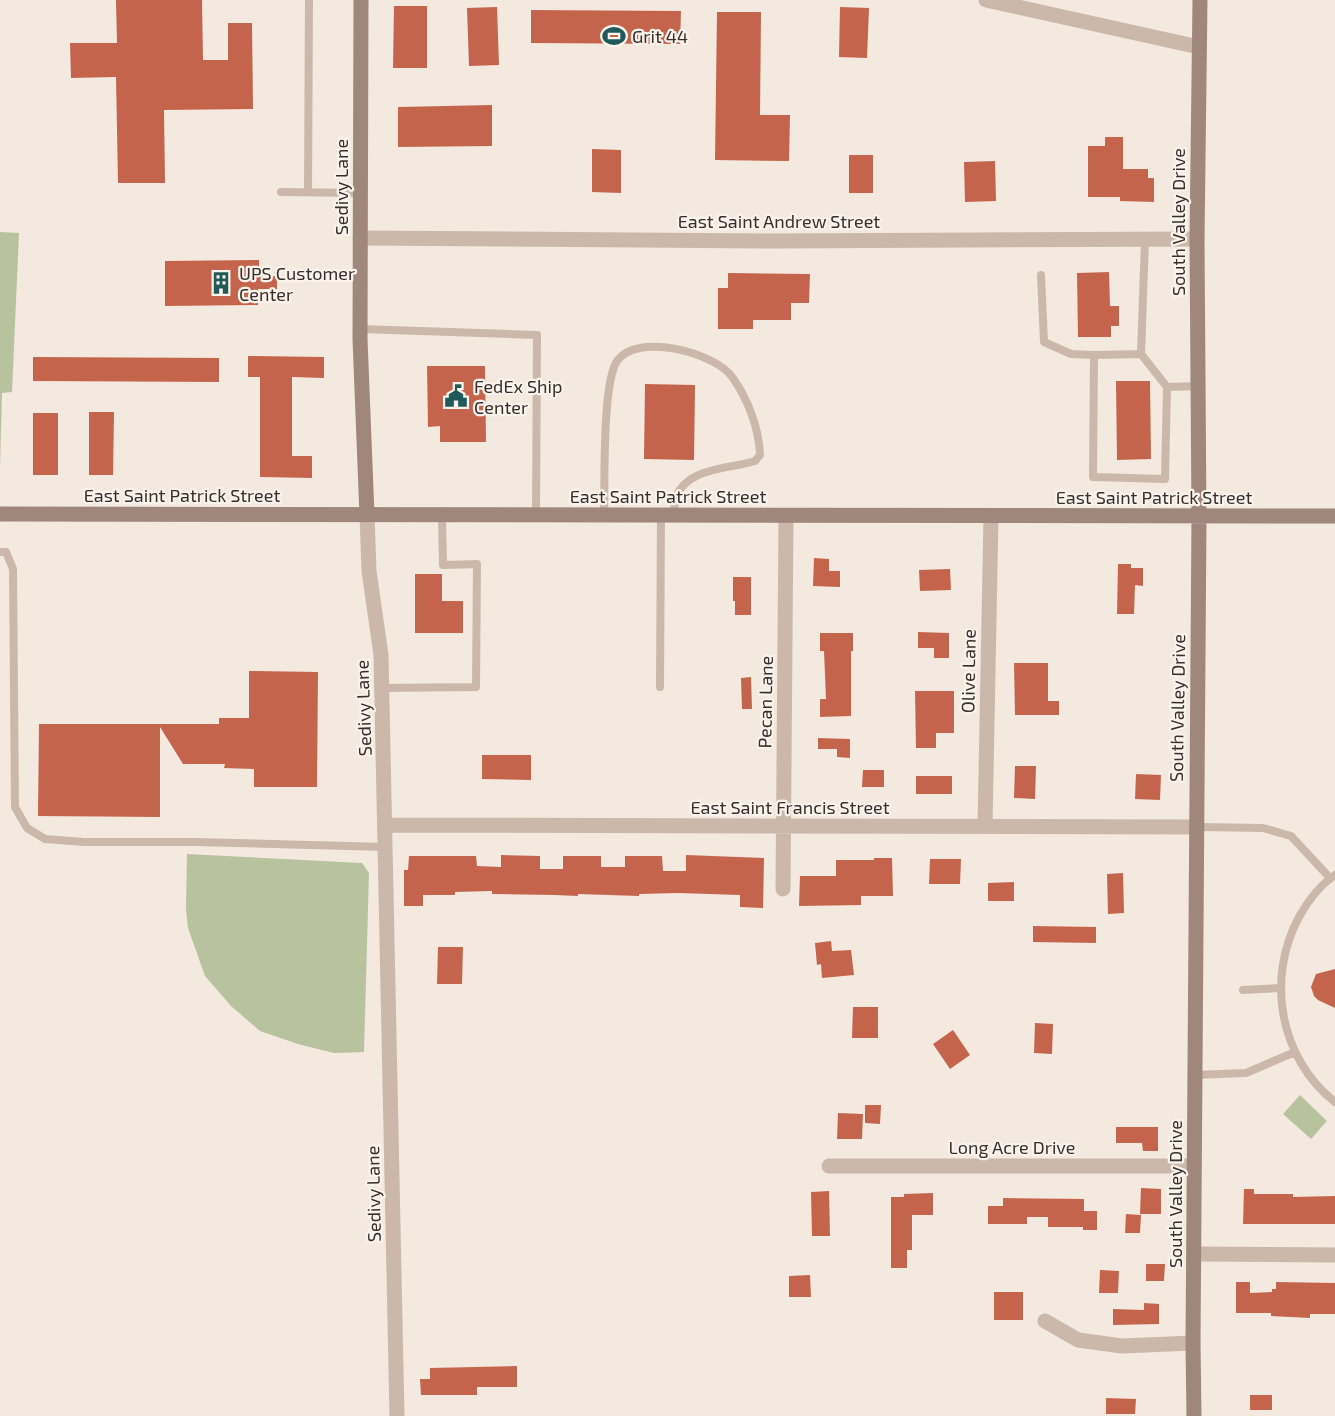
<svg xmlns="http://www.w3.org/2000/svg" width="1335" height="1416" font-family="'Exo 2',sans-serif">
<rect width="100%" height="100%" fill="#f3e9df"/>
<path fill="#b8c29f" d="M 0,232 L 19,233 L 12,392 L 2,393 L 0,468 Z
M 187,854 L 362,863 L 369,873 L 364,1052 L 334,1053 L 298,1044 L 260,1031 L 231,1006 L 205,976 L 188,928 L 186,909 Z
M 1300,1095 L 1327,1121 L 1311,1139 L 1283,1114 Z"/>
<path fill="#c5644c" d="M 116,0 L 202,0 L 203,60 L 228,60 L 228,23 L 252,23 L 253,109 L 164,110 L 165,183 L 118,183 L 116,77 L 71,78 L 70,43 L 117,43 Z
M 394,6 L 427,6 L 427,68 L 393,68 Z
M 497,7 L 499,65 L 469,66 L 467,8 Z
M 840,7 L 869,8 L 867,58 L 839,57 Z
M 531,10 L 681,11 L 680,44 L 531,43 Z
M 717,12 L 761,12 L 760,115 L 790,115 L 789,161 L 715,160 Z
M 492,105 L 492,146 L 398,147 L 398,107 Z
M 1105,137 L 1123,137 L 1123,169 L 1148,169 L 1148,178 L 1154,178 L 1154,202 L 1120,201 L 1120,197 L 1088,197 L 1088,146 L 1105,146 Z
M 592,149 L 621,150 L 621,193 L 592,192 Z
M 849,155 L 873,155 L 873,193 L 849,193 Z
M 995,161 L 996,201 L 965,202 L 964,162 Z
M 259,260 L 259,277 L 277,276 L 277,289 L 258,289 L 258,305 L 165,306 L 165,261 Z
M 1109,272 L 1110,306 L 1119,306 L 1119,326 L 1111,326 L 1111,337 L 1078,337 L 1077,273 Z
M 728,273 L 810,274 L 809,303 L 791,303 L 791,320 L 753,320 L 753,329 L 718,329 L 718,288 L 728,288 Z
M 248,356 L 324,357 L 324,378 L 292,377 L 292,456 L 312,456 L 312,478 L 260,477 L 260,377 L 248,377 Z
M 33,357 L 219,358 L 219,382 L 33,381 Z
M 427,366 L 485,366 L 486,442 L 440,442 L 440,426 L 428,427 Z
M 1116,381 L 1150,381 L 1151,459 L 1117,460 Z
M 645,384 L 695,385 L 694,460 L 644,459 Z
M 89,412 L 114,412 L 113,475 L 89,475 Z
M 33,413 L 58,413 L 58,475 L 33,475 Z
M 814,558 L 829,559 L 829,571 L 840,571 L 840,587 L 813,586 Z
M 1118,564 L 1131,564 L 1131,568 L 1143,568 L 1143,586 L 1135,585 L 1134,614 L 1117,614 Z
M 950,569 L 951,590 L 920,591 L 919,570 Z
M 415,574 L 442,574 L 442,601 L 463,601 L 463,633 L 415,633 Z
M 733,577 L 751,577 L 751,615 L 735,615 L 735,601 L 733,601 Z
M 918,632 L 949,633 L 949,658 L 934,658 L 934,648 L 918,648 Z
M 820,633 L 853,633 L 853,651 L 851,651 L 851,716 L 820,717 L 820,699 L 826,699 L 824,651 L 820,651 Z
M 1014,663 L 1048,663 L 1048,701 L 1059,701 L 1059,715 L 1015,715 Z
M 249,671 L 318,672 L 317,787 L 254,787 L 254,769 L 224,768 L 225,764 L 183,764 L 160,727 L 160,817 L 38,816 L 39,724 L 219,724 L 219,718 L 249,718 Z
M 751,677 L 752,709 L 742,709 L 741,678 Z
M 915,691 L 954,691 L 954,733 L 936,733 L 936,748 L 916,748 Z
M 818,738 L 850,739 L 850,758 L 837,757 L 837,749 L 818,749 Z
M 482,755 L 531,755 L 531,780 L 482,779 Z
M 1015,766 L 1036,766 L 1035,799 L 1014,798 Z
M 863,770 L 884,770 L 884,787 L 862,787 Z
M 1136,774 L 1161,775 L 1160,800 L 1135,799 Z
M 916,776 L 952,776 L 952,794 L 916,794 Z
M 501,855 L 540,856 L 540,869 L 563,869 L 563,856 L 601,856 L 601,867 L 625,867 L 625,856 L 662,856 L 663,871 L 686,871 L 686,855 L 764,858 L 763,908 L 740,907 L 740,895 L 678,893 L 639,894 L 639,896 L 578,894 L 578,896 L 554,895 L 492,894 L 492,891 L 455,892 L 455,895 L 423,895 L 423,906 L 404,906 L 404,870 L 408,870 L 409,856 L 476,856 L 477,866 L 501,867 Z
M 874,858 L 892,858 L 893,896 L 861,896 L 861,905 L 799,906 L 800,876 L 836,876 L 836,860 L 874,860 Z
M 930,859 L 961,859 L 960,884 L 929,884 Z
M 1123,873 L 1124,913 L 1108,914 L 1107,874 Z
M 1014,882 L 1014,901 L 988,901 L 988,883 Z
M 1033,926 L 1096,927 L 1096,943 L 1033,942 Z
M 831,941 L 832,951 L 851,950 L 854,975 L 822,978 L 821,964 L 817,965 L 815,943 Z
M 438,947 L 463,947 L 462,984 L 437,984 Z
M 1335,969 L 1335,1008 L 1318,1000 L 1314,996 L 1311,987 L 1316,974 Z
M 853,1007 L 878,1007 L 878,1038 L 852,1038 Z
M 1035,1023 L 1053,1024 L 1052,1054 L 1034,1053 Z
M 953,1030 L 970,1055 L 950,1069 L 933,1044 Z
M 865,1105 L 881,1105 L 880,1124 L 865,1123 Z
M 838,1113 L 863,1114 L 862,1139 L 837,1139 Z
M 1116,1127 L 1158,1127 L 1158,1151 L 1143,1151 L 1142,1143 L 1116,1143 Z
M 1141,1188 L 1161,1189 L 1161,1214 L 1140,1214 Z
M 1244,1189 L 1254,1189 L 1254,1194 L 1293,1194 L 1293,1197 L 1335,1196 L 1335,1224 L 1243,1224 Z
M 829,1191 L 830,1236 L 812,1236 L 811,1192 Z
M 933,1193 L 933,1215 L 912,1215 L 912,1250 L 907,1250 L 907,1268 L 891,1268 L 891,1197 L 904,1197 L 904,1194 Z
M 1003,1198 L 1084,1199 L 1084,1211 L 1097,1211 L 1097,1230 L 1083,1230 L 1083,1227 L 1048,1227 L 1048,1217 L 1027,1217 L 1027,1224 L 988,1224 L 988,1206 L 1003,1206 Z
M 1126,1214 L 1141,1215 L 1140,1233 L 1125,1233 Z
M 1146,1264 L 1165,1264 L 1164,1281 L 1146,1281 Z
M 1100,1270 L 1119,1271 L 1118,1293 L 1099,1293 Z
M 810,1275 L 811,1297 L 789,1297 L 789,1276 Z
M 1236,1282 L 1250,1282 L 1250,1293 L 1272,1292 L 1272,1289 L 1276,1289 L 1276,1282 L 1335,1283 L 1335,1314 L 1310,1314 L 1310,1318 L 1271,1316 L 1271,1313 L 1236,1313 Z
M 994,1292 L 1023,1292 L 1023,1320 L 994,1320 Z
M 1144,1303 L 1159,1304 L 1159,1324 L 1113,1325 L 1113,1309 L 1144,1310 Z
M 517,1366 L 517,1387 L 477,1387 L 477,1395 L 421,1395 L 420,1379 L 430,1379 L 430,1368 Z
M 1250,1395 L 1272,1395 L 1272,1410 L 1250,1410 Z
M 1106,1398 L 1136,1399 L 1135,1414 L 1106,1414 Z"/>
<g fill="none" stroke-linecap="round" stroke-linejoin="round">
<path stroke="#cbb8ab" stroke-width="8" d="M 281,192 L 361,193
M 308,192 L 309,0
M 1145,240 L 1141,354 L 1167,387 L 1198,386
M 1041,275 L 1044,342 L 1071,354 L 1094,355
M 360,329 L 537,335 L 536,515
M 1141,354 L 1094,355 L 1093,477 L 1165,479 L 1167,387
M 604,515 C 605,484 602,384 617,361 C 637,332 715,352 733,378 C 748,400 759,428 760,455 L 755,461 C 730,469 688,467 676,497 C 674,502 675,510 674,516
M 0,552 L 6,552 L 13,569 L 15,807 L 27,828 L 45,839 L 84,842 L 197,842 L 386,847
M 660,687 L 661,515
M 382,688 L 476,687 L 477,564 L 443,565 L 442,515
M 1196,827 L 1263,828 L 1291,836 L 1330,878
M 1335,875 C 1320,885 1308,901 1299,917 C 1266,978 1279,1058 1335,1102
M 1243,990 L 1280,988
M 1195,1075 L 1246,1073 L 1295,1052"/>
<path stroke="#cbb8ab" stroke-width="15" d="M 986,0 L 1199,47
M 360,238 L 778,241 L 1197,239
M 367,515 L 369,571 L 381,655 L 397,1416
M 385,825 L 1196,827
M 985,826 L 991,516
M 783,889 L 786,516
M 829,1166 L 1194,1166
M 1194,1254 L 1335,1255
M 1045,1321 L 1078,1340 L 1122,1346 L 1193,1343"/>
<path stroke="#9f877c" stroke-width="15" d="M 361,0 L 360,339 L 367,515
M 0,514 L 1335,516
M 1194,1416 L 1193,1343 L 1199,517 L 1197,239 L 1200,0"/>
</g>
<defs>
<g id="stadium-bare" transform="scale(1.8)"><path d="M0-5a6.5 5 0 1 0 0 10a6.5 5 0 1 0 0-10ZM-3.5-1.8h7v3.6h-7Z" fill="#20595a" stroke="#faf3ec" stroke-width="2.5" paint-order="stroke"/></g>
<g id="building-bare" transform="scale(1.8)"><path d="M-4-6H4V6H1V3H-1V6H-4ZM-2.5-4.3h1.7v1.8h-1.7ZM.8-4.3h1.7v1.8H.8ZM-2.5-1h1.7V.8h-1.7ZM.8-1h1.7V.8H.8Z" fill="#20595a" stroke="#faf3ec" stroke-width="2.5" paint-order="stroke"/></g>
<g id="civic-bare" transform="scale(1.8)"><path d="M-.6-6.5H3V-4.5H.6V-3L4-1V1h2V6H-6V1h2V-1L-.6-3ZM-1.2 2.5V6h2.4V2.5Z" fill="#20595a" stroke="#faf3ec" stroke-width="2.5" paint-order="stroke"/></g>
</defs>
<g fill-rule="evenodd">
<use href="#stadium-bare" x="614" y="36"/>
<use href="#building-bare" x="221" y="283"/>
<use href="#civic-bare" x="456" y="396"/>
</g>
<g text-anchor="middle" dominant-baseline="central" stroke-width="4.5" stroke-linejoin="round" paint-order="stroke">
<g font-size="18" fill="#392e2a" stroke="#faf3ec" text-anchor="start">
<text x="632" y="36">Grit 44</text>
<text x="239" y="273">UPS Customer<tspan x="239" dy="21">Center</tspan></text>
<text x="474" y="386">FedEx Ship<tspan x="474" dy="21">Center</tspan></text>
</g>
<g font-size="18" fill="#392e2a" stroke="#faf3ec">
<text transform="translate(341 187) rotate(-90)">Sedivy Lane</text>
<text x="779" y="221">East Saint Andrew Street</text>
<text transform="translate(1178 222) rotate(-90)">South Valley Drive</text>
<text x="182" y="495">East Saint Patrick Street</text>
<text x="668" y="496">East Saint Patrick Street</text>
<text x="1154" y="497">East Saint Patrick Street</text>
<text transform="translate(968 671) rotate(-89)">Olive Lane</text>
<text transform="translate(765 702) rotate(-89)">Pecan Lane</text>
<text transform="translate(363 708) rotate(-92)">Sedivy Lane</text>
<text transform="translate(1177 708) rotate(-89)">South Valley Drive</text>
<text x="790" y="807">East Saint Francis Street</text>
<text x="1012" y="1147">Long Acre Drive</text>
<text transform="translate(373 1194) rotate(-91)">Sedivy Lane</text>
<text transform="translate(1175 1194) rotate(-90)">South Valley Drive</text>
</g>
</g>
</svg>
